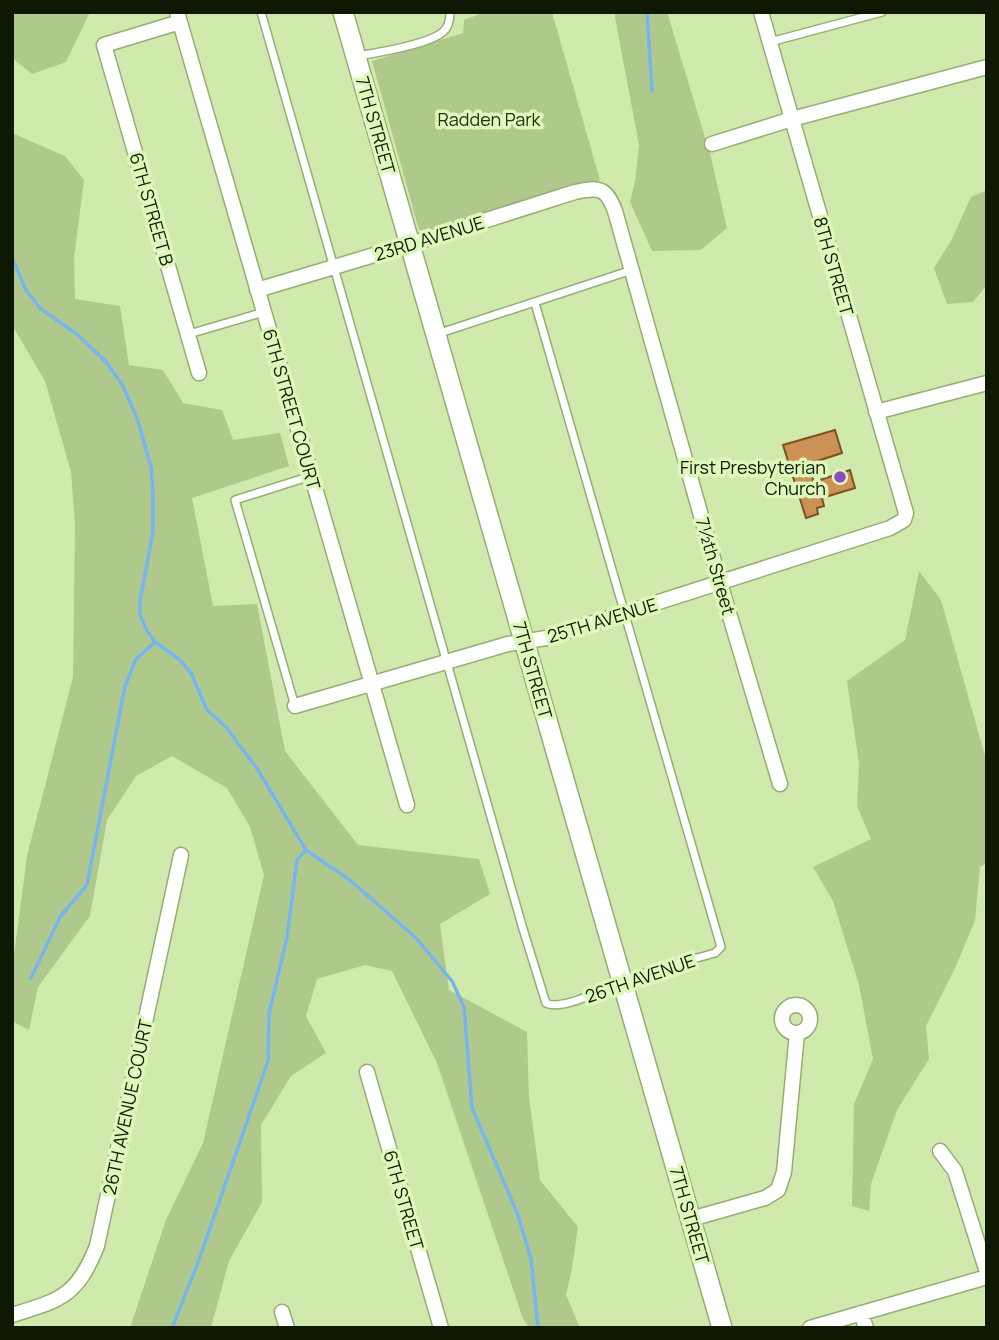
<svg xmlns="http://www.w3.org/2000/svg" width="999" height="1340" font-family="Manrope,sans-serif">
<rect width="100%" height="100%" fill="#d0eaad"/>
<path fill="#afc98d" d="M 12,12 L 90,12 L 66,62 L 32,74 L 12,58 Z
M 485,12 L 552,12 L 600,180 L 424,231 L 419,230 L 372,61 L 463,33 L 464,20 Z
M 614,12 L 667,12 L 711,157 L 727,228 L 701,250 L 652,251 L 630,202 L 635,182 L 639,145 Z
M 12,133 L 65,156 L 84,180 L 74,258 L 75,299 L 120,306 L 129,365 L 163,370 L 183,403 L 222,410 L 233,440 L 280,433 L 289,466 L 192,498 L 213,606 L 257,604 L 285,751 L 358,845 L 479,859 L 490,894 L 440,924 L 449,990 L 527,1032 L 529,1097 L 540,1180 L 578,1227 L 572,1269 L 566,1295 L 580,1328 L 529,1328 L 523,1319 L 437,1063 L 392,971 L 365,965 L 317,979 L 306,1016 L 326,1053 L 291,1076 L 261,1125 L 262,1202 L 229,1261 L 211,1328 L 130,1328 L 166,1220 L 203,1143 L 264,875 L 250,827 L 227,788 L 172,756 L 136,776 L 107,820 L 90,916 L 38,987 L 29,1030 L 12,1021 L 12,970 L 27,856 L 73,677 L 75,524 L 71,472 L 45,381 L 12,325 Z
M 987,190 L 987,285 L 973,302 L 947,304 L 934,268 L 952,239 L 971,197 Z
M 919,571 L 941,600 L 987,763 L 987,863 L 980,867 L 975,920 L 956,966 L 926,1026 L 929,1059 L 897,1110 L 871,1184 L 869,1211 L 852,1206 L 854,1104 L 873,1059 L 859,985 L 833,901 L 813,867 L 871,839 L 857,806 L 859,764 L 847,681 L 905,640 Z"/>
<g fill="none" stroke-linecap="round" stroke-linejoin="round">
<path stroke="#76b5ee" stroke-width="3.5" d="M 647,12 L 652,91
M 12,258 L 26,290 L 41,309 L 78,335 L 107,363 L 123,386 L 137,418 L 151,467 L 153,491 L 153,532 L 140,601 L 140,615 L 147,631 L 155,642 L 180,660 L 191,673 L 207,710 L 226,727 L 258,770 L 306,850 L 351,881 L 416,938 L 452,981 L 464,1007 L 472,1108 L 518,1215 L 531,1259 L 538,1328
M 31,978 L 60,917 L 87,885 L 125,686 L 136,659 L 155,642
M 172,1328 L 199,1260 L 268,1061 L 269,1014 L 287,937 L 297,860 L 306,850"/>
</g>
<path fill="#cc9255" stroke="#7d5222" stroke-width="2" d="M 835,430 L 842,453 L 808,464 L 814,482 L 850,470 L 855,488 L 822,498 L 824,506 L 817,508 L 818,514 L 806,518 L 783,445 Z"/>
<g fill="none" stroke-linecap="round" stroke-linejoin="round">
<g stroke="#95ad73" stroke-width="10">
<path id="lane" d="M 261,12 L 523,929 L 546,1003 C 563,1013 622,980 642,974 C 665,966 690,960 715,953 L 721,947 L 535,303
M 770,42 L 882,12
M 357,56 C 376,53 429,44 443,32 C 449,27 450,20 450,12
M 189,334 L 264,312
M 437,334 L 632,270
M 295,706 L 235,500 L 311,476"/>
</g>
<g stroke="#95ad73" stroke-width="17">
<path id="street" d="M 177,12 L 407,805
M 180,22 L 104,45 L 199,373
M 712,144 L 792,119 L 987,67
M 257,290 L 411,244 L 575,192 C 599,187 606,187 615,211 L 720,583 L 780,784
M 876,412 L 987,383
M 295,706 L 508,644 L 546,638 L 890,528 L 904,520 L 906,513 L 761,12
M782 1019a14 14 0 1 1 28 0a14 14 0 1 1-28 0Z
M 367,1072 L 441,1328
M 940,1151 L 955,1171 L 987,1272
M 691,1219 L 765,1198 L 778,1190 L 784,1172 L 797,1033
M 282,1312 L 287,1328
M 861,1313 L 866,1328
M 12,1315 C 61,1300 77,1296 97,1246 L 181,855
M 810,1328 L 987,1277"/>
</g>
<g stroke="#95ad73" stroke-width="22">
<path id="secondary" d="M 343,12 L 722,1328"/>
</g>
<use href="#lane" stroke="#fff" stroke-width="7"/>
<use href="#street" stroke="#fff" stroke-width="14"/>
<use href="#secondary" stroke="#fff" stroke-width="19"/>
</g>
<circle fill="#8c4cc1" stroke="#ddf8ba" stroke-width="2.5" cx="840" cy="477" r="7"/>
<g text-anchor="middle" dominant-baseline="central" stroke-width="7" stroke-linejoin="round" paint-order="stroke">
<g font-size="18" fill="#232f0f" stroke="#ddf8ba">
<text x="489" y="119">Radden Park</text>
</g>
<g font-size="18" fill="#0f1802" stroke="#ddf8ba">
<text transform="translate(376 125) rotate(74)">7TH STREET</text>
<text transform="translate(152 209) rotate(74)">6TH STREET B</text>
<text transform="translate(429 238) rotate(-17)">23RD AVENUE</text>
<text transform="translate(834 266) rotate(74)">8TH STREET</text>
<text transform="translate(292 409) rotate(74)">6TH STREET COURT</text>
<text transform="translate(716 566) rotate(74)">7½th Street</text>
<text transform="translate(602 620) rotate(-17)">25TH AVENUE</text>
<text transform="translate(533 670) rotate(74)">7TH STREET</text>
<text transform="translate(640 978) rotate(-19)">26TH AVENUE</text>
<text transform="translate(127 1107) rotate(-78)">26TH AVENUE COURT</text>
<text transform="translate(404 1200) rotate(74)">6TH STREET</text>
<text transform="translate(690 1215) rotate(74)">7TH STREET</text>
</g>
<g font-size="18" fill="#0f1802" stroke="#ddf8ba" text-anchor="end">
<text x="826" y="467">First Presbyterian<tspan x="826" dy="21">Church</tspan></text>
</g>
</g>
<rect width="999" height="1340" fill="none" stroke="#0f1802" stroke-width="28"/>
</svg>
